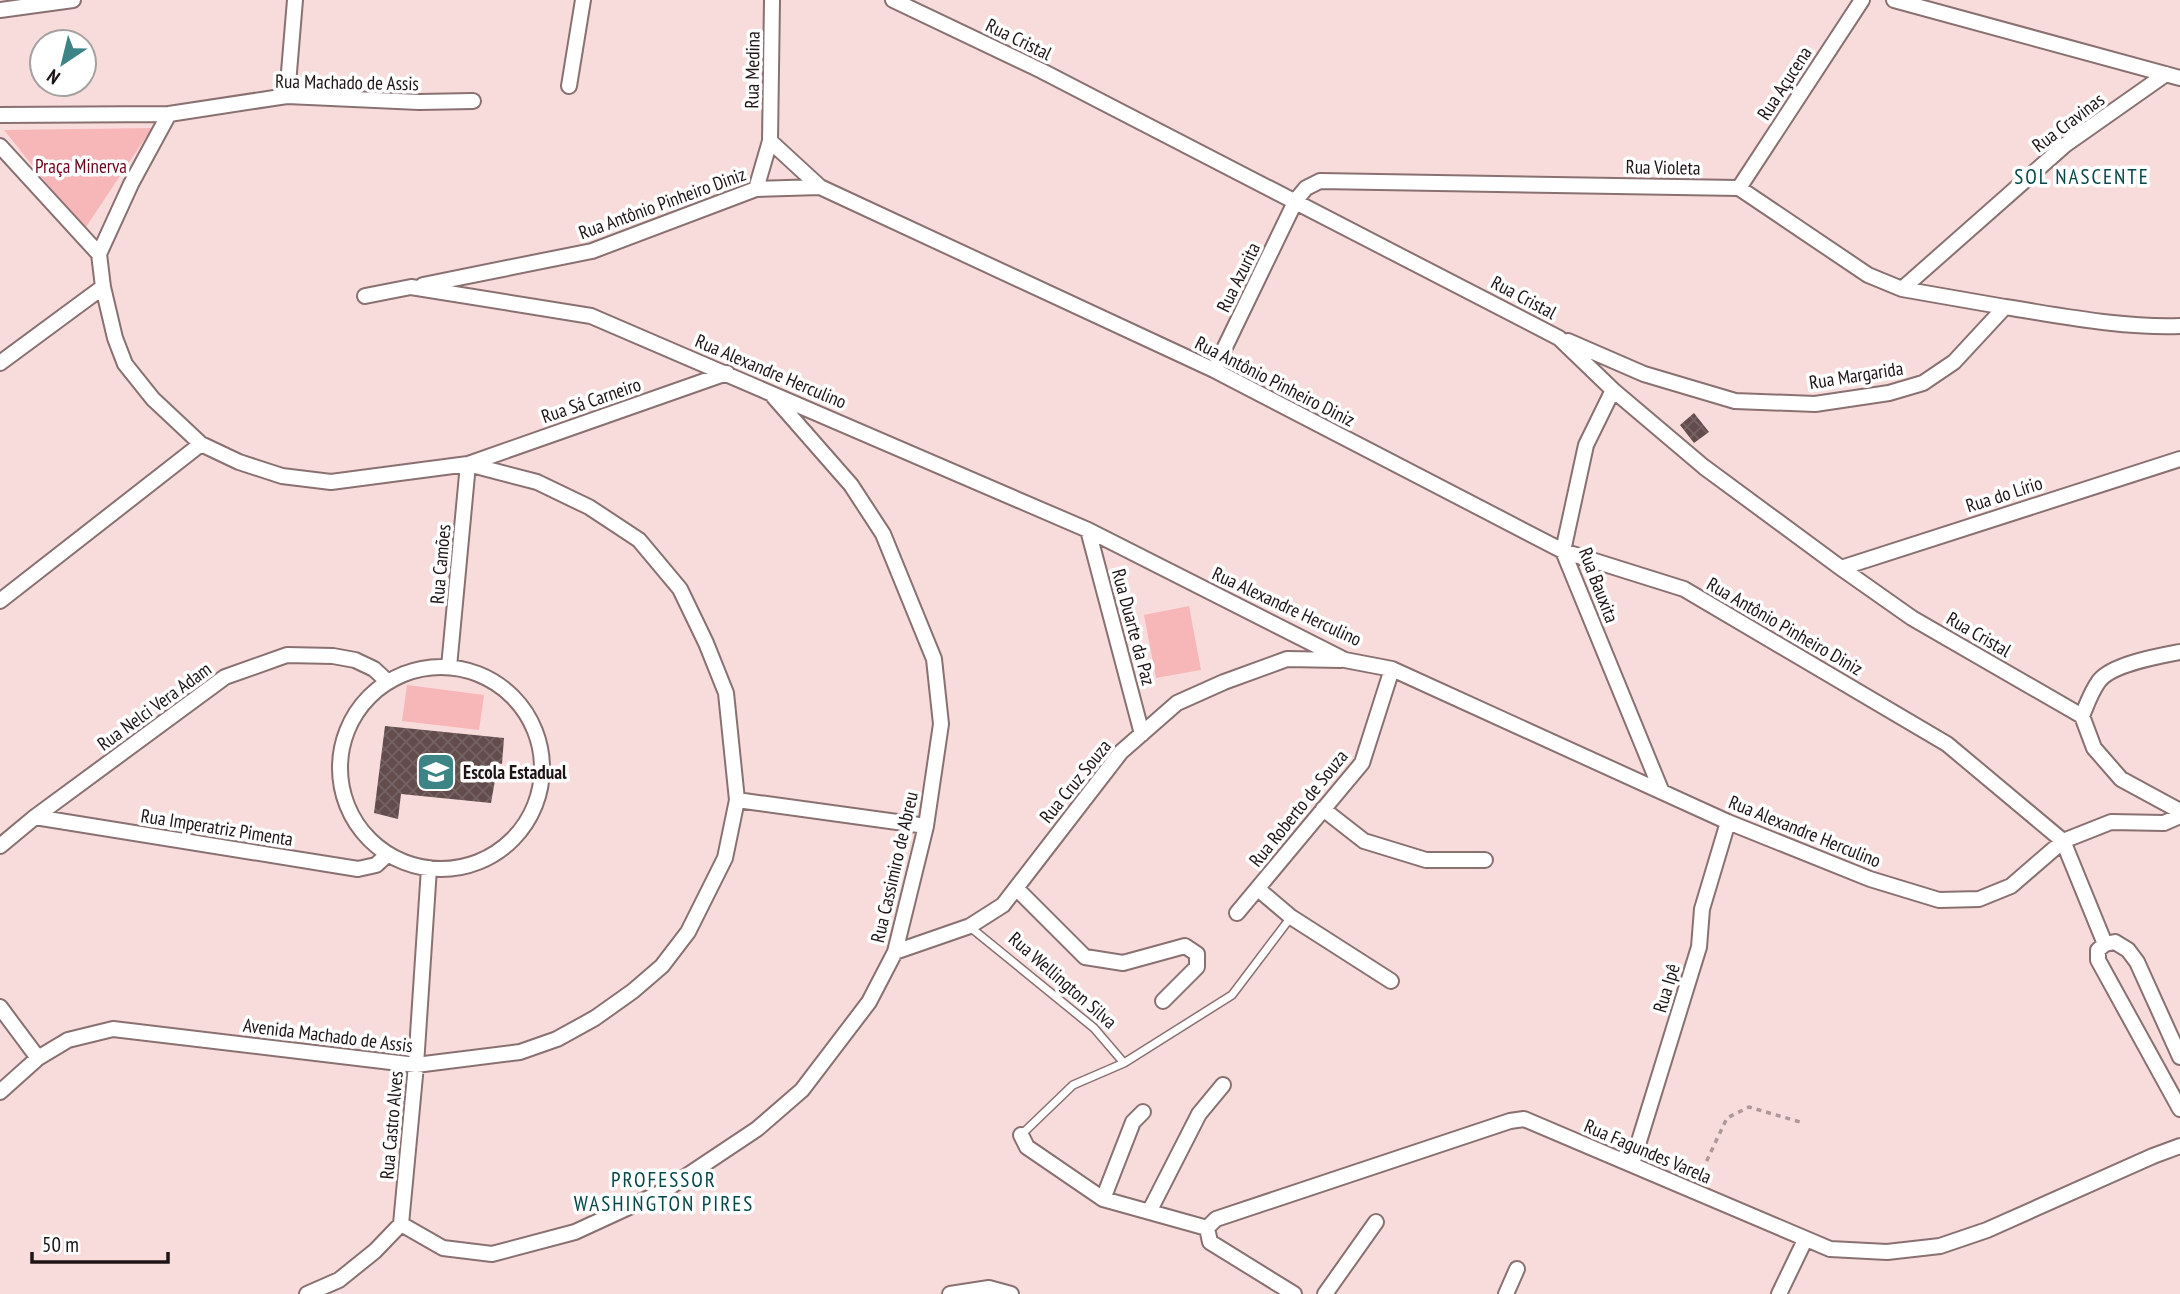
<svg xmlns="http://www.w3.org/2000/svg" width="2180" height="1294" font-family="'PT Sans Narrow',sans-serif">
<defs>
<pattern id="building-cross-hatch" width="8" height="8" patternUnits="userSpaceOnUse" patternTransform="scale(1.75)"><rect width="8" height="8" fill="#634c4c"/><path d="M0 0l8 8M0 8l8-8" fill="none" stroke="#756262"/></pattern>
</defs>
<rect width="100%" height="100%" fill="#f8dcdc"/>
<path fill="#f7b6b8" d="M 152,128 L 84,230 L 4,130 Z
M 1189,606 L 1201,670 L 1156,678 L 1144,615 Z
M 407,685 L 484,695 L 479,730 L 402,721 Z"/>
<path fill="url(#building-cross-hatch)" d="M 1694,413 L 1709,432 L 1694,443 L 1680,425 Z
M 385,726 L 504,738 L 502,764 L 498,763 L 491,803 L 401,794 L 398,819 L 374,813 Z"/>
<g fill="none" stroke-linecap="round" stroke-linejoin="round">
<g stroke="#897071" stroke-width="10">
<path id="lane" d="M 970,927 L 1094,1028 L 1124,1063 L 1073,1085 L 1021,1135
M 1124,1063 L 1232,995 L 1291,917"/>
</g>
<g stroke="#897071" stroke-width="18">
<path id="street" d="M 772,0 L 770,141 L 820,187
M 893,0 L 1042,71 L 1559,338 L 1613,390 L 1704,467 L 1841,568 L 1912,618 L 2082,716
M 1894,0 L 2180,78
M 0,10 L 73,0
M 569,86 L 583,0
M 287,96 L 295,0
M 0,115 L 169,114
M 0,146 L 99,254
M 1739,188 L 1862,0
M 756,189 L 770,141
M 99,254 L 131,184 L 169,114 L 287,96 L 419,102 L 473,101
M 423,285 L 592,251 L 756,189 L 820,187 L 1214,370 L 1563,551 L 1684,589 L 1947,744 L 2063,841 L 2105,944
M 1902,289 L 2065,145 L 2166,74
M 365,296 L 411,287 L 591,316 L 1088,530 L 1345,660 L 1392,669 L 1728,822 L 1870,879 L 1939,900 L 1979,899 L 2011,886 L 2063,841 L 2111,822 L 2164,823 L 2180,816
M 1568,341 L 1644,374 L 1735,401 L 1815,404 L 1889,393 L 1923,383 L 1954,362 L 2005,307 C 2063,316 2122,328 2180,326
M 0,363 L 103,287
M 1214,370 L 1296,200 L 1306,188 L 1320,181 L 1739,188 L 1868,275 L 1902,289 L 2005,307
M 1613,390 L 1586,445 L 1563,551 L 1661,790
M 468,464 L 727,373
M 1088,530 L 1142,734
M 1841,568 L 2180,459
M 0,601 L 201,444
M 2180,652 C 2159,656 2112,664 2099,681 C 2091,692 2087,704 2082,716 L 2094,748 L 2121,779 L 2180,811
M 449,667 L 468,464
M340 768a101 101 0 1 1 202 0a101 101 0 1 1-202 0Z
M 737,800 L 926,826
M 1323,809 L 1364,841 L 1426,860 L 1485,860
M 35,817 L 358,869 L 376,865 L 388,854
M 0,846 L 35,817 L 225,677 L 287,655 L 333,656 L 355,660 L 374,669 L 388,682
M 1016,888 L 1085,957 L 1123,963 L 1185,946 L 1197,954 L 1197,967 L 1163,1001
M 1258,889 L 1291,917 L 1391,981
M 1237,913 L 1362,763 L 1392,669
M 895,952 L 970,926 L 1003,905 L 1121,752 L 1177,703 L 1224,682 L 1287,659 L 1341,660
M 0,1007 L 38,1058
M 2180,1057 L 2137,962 L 2128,950 L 2115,942 L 2105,944 L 2098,950 L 2098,960 L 2180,1109
M 0,1092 L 38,1058 L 68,1040 L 113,1029 L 416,1065 L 520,1052 L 557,1039 L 595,1018 L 633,991 L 662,966 L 688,932 L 725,858 L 737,800 L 726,693 L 706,643 L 680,589 L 639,540 L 589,507 L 537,482 L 468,464 L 331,482 L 282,476 L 239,462 L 201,444 L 153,399 L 125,364 L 115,338 L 103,287 L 99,254
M 1021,1135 L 1027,1147 L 1103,1199 L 1207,1228
M 1632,1164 L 1699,947 L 1702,909 L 1728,822
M 1103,1199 L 1133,1122 L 1143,1112
M 1149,1212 L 1199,1114 L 1223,1085
M 401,1224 L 443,1248 L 492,1254 L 575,1232 L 664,1191 L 757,1129 L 802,1090 L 869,1002 L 895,952 L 926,826 L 941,724 L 934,659 L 883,534 L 851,485 L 773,396
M 307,1294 L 339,1280 L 375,1251 L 401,1224 L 416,1065 L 429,868
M 950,1294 L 989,1288 L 1011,1294
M 1294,1294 L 1210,1242 L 1207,1228 L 1216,1219 L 1510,1121 L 1524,1119 L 1830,1249 L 1887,1252 L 1940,1246 L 1987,1230 L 2153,1156 L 2180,1146
M 1325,1294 L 1376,1222
M 1506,1294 L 1517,1269
M 1779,1294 L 1805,1240"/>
</g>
<path stroke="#ae9898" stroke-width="3.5" stroke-dasharray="5 5" stroke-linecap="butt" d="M 1698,1179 L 1727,1118 L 1749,1107 L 1800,1122"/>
<use href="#lane" stroke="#fff" stroke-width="7"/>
<use href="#street" stroke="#fff" stroke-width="14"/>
</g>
<defs>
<g id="school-square" transform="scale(2.0125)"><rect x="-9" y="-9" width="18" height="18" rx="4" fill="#3c8485" stroke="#fff"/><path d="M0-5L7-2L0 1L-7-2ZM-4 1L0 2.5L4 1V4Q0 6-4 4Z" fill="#fff"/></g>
</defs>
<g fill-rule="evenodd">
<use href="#school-square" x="436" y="772"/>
</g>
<g text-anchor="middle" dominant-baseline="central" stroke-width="7" stroke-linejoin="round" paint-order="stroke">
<g font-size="19" fill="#1e1415" stroke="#fff">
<text transform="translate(1019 39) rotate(26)">Rua Cristal</text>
<text transform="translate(752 70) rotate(-89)">Rua Medina</text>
<text transform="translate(347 82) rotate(1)">Rua Machado de Assis</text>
<text transform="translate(1784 83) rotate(-57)">Rua Açucena</text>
<text transform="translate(2068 122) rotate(-37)">Rua Cravinas</text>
<text transform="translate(1663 167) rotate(1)">Rua Violeta</text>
<text transform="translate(662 203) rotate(-20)">Rua Antônio Pinheiro Diniz</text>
<text transform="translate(1238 277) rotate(-64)">Rua Azurita</text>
<text transform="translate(1524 297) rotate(28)">Rua Cristal</text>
<text transform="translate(771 371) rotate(23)">Rua Alexandre Herculino</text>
<text transform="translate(1856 375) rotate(-9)">Rua Margarida</text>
<text transform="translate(1275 381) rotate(27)">Rua Antônio Pinheiro Diniz</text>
<text transform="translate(591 400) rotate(-19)">Rua Sá Carneiro</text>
<text transform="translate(2004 494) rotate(-18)">Rua do Lírio</text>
<text transform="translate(440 564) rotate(-85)">Rua Camões</text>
<text transform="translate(1599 585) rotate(69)">Rua Bauxita</text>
<text transform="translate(1287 606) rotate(25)">Rua Alexandre Herculino</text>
<text transform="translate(1785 626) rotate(30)">Rua Antônio Pinheiro Diniz</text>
<text transform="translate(1134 627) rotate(75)">Rua Duarte da Paz</text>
<text transform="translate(1979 634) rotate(30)">Rua Cristal</text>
<text transform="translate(154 706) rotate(-36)">Rua Nelci Vera Adam</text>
<text transform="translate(1075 781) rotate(-51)">Rua Cruz Souza</text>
<text transform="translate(1298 808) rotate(-51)">Rua Roberto de Souza</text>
<text transform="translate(217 827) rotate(9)">Rua Imperatriz Pimenta</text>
<text transform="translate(1805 831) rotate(22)">Rua Alexandre Herculino</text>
<text transform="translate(894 867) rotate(-77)">Rua Cassimiro de Abreu</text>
<text transform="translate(1063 980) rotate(41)">Rua Wellington Silva</text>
<text transform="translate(1666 988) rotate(-73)">Rua Ipê</text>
<text transform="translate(328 1035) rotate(7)">Avenida Machado de Assis</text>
<text transform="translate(391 1125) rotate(-85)">Rua Castro Alves</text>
<text transform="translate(1648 1151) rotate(23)">Rua Fagundes Varela</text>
</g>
<g font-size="19" fill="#6b071f" stroke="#fff">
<text x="81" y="166">Praça Minerva</text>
</g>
<g font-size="19" font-weight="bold" fill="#1e1415" stroke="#fff" text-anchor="start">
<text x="463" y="772">Escola Estadual</text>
</g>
<g font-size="21" letter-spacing="2" fill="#054849" stroke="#fff">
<text x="2082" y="176">SOL NASCENTE</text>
<text x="664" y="1179">PROFESSOR<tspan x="664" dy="24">WASHINGTON PIRES</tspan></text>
</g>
</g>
<g transform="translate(63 63) rotate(215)"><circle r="33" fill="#ffffff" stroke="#a5a1a1" stroke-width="2"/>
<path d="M0-5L12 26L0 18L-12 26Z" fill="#3c8485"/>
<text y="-10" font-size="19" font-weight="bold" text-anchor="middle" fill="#1e1415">N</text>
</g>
<path d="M32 1252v10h136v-10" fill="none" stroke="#1e1415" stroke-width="3.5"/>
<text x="42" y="1252" font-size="21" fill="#1e1415" stroke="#ffffff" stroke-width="5" paint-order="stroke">50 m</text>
</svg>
